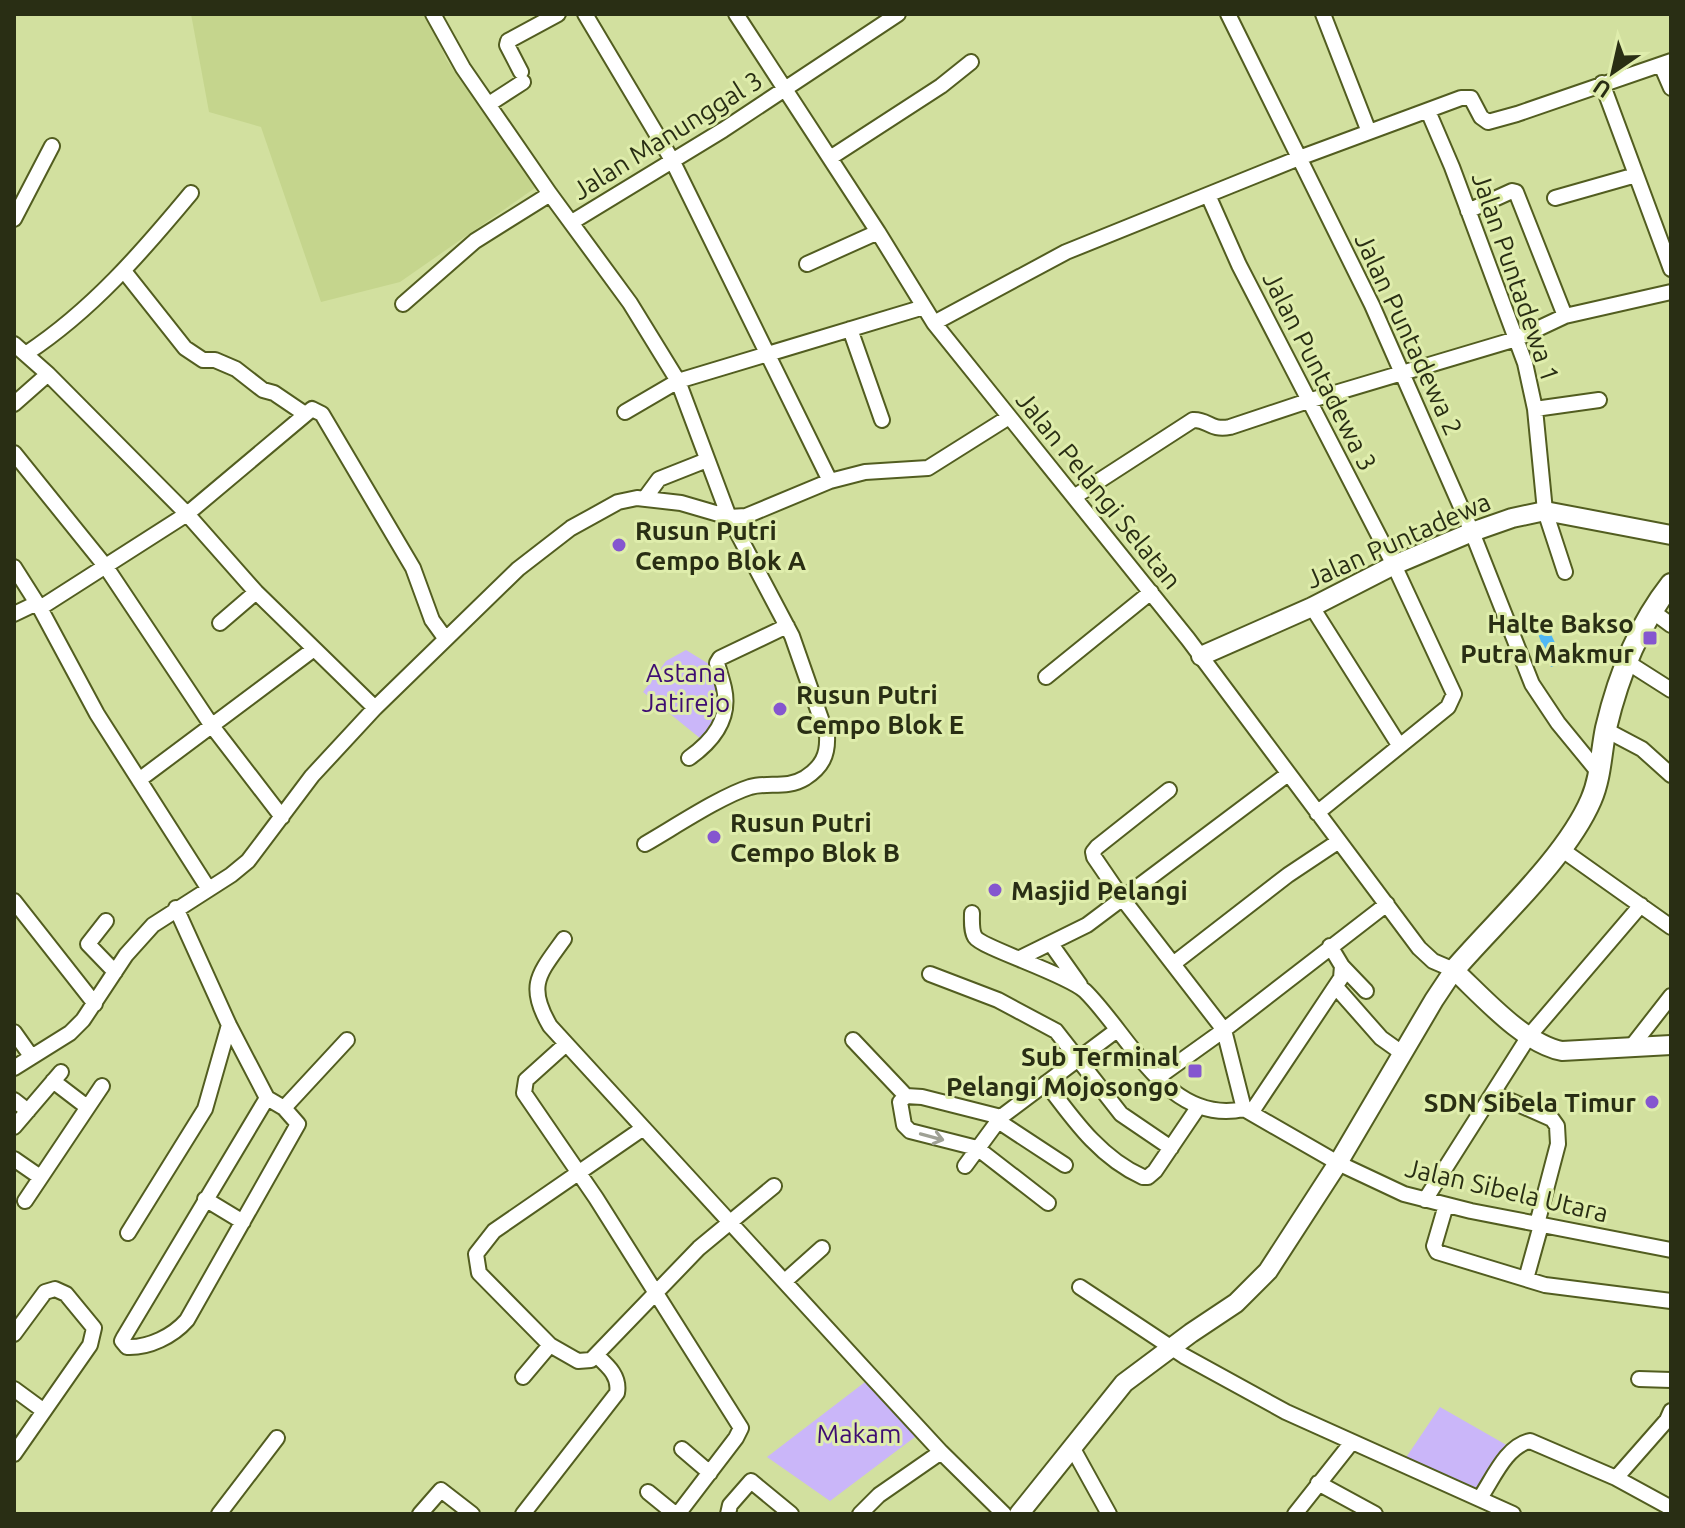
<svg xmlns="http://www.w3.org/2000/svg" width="1685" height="1528" font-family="Ubuntu,sans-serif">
<rect width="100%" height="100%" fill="#d2e09f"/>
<path fill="#c5d58d" d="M 191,14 L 428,14 L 446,59 L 535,188 L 400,282 L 321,302 L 261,127 L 209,112 Z"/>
<path fill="#cab6f9" d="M 686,650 L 709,664 L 719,688 L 718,713 L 701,739 L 643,692 L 666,661 Z
M 869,1379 L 919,1434 L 830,1501 L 767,1457 Z
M 1440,1407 L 1510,1447 L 1480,1495 L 1405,1459 Z"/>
<path fill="#50b7f4" d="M 1549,630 L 1564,662 L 1551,667 L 1538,634 Z"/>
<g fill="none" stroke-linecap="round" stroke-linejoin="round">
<g stroke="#525d20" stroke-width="18">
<path id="street" d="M 433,14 L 463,68 L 550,194 L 630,303 L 678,381 L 729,517 L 792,636 L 827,736 C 828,755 822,767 805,778 C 787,789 769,782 750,787 C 721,796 673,828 645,844
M 585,14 L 672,160 L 830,481
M 736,14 L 878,232 L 934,323 L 1188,639 L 1419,948 L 1433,961 L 1454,970
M 1228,14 L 1372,305 L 1472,532 L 1532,684 L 1558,723 L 1599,773
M 1323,14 L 1369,132
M 1661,65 L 1671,88
M 521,72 L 507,45 L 508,41 L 558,14
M 1602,83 L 1671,269
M 489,104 L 523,82
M 1428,111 L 1452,167 L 1525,363 L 1535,409 L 1545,511 L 1565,572
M 830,158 L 941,86 L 971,62
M 1208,195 L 1239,265 L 1394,565 L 1454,694 L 1448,707 L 1317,813
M 1555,198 L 1636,175
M 1468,211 L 1512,191 L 1516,192 L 1565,316
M 14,219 L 52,146
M 572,222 L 723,130 L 898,14
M 807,264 L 878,232
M 124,271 L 185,348 L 203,360 L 215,360 L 236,369 L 263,390 L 274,393 L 305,414
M 403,304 L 475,241 L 550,194
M 934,323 L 1066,252 L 1299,158 L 1461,98 L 1471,98 L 1481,117 L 1488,122 L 1517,114 L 1671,61
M 850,329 L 882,420
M 14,344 L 48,374 L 187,514 L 256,592 L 375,708
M 27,353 C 92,310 142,252 191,193
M 14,404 L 48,374
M 1535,409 L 1599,400
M 625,412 L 678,381 L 924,307
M 14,453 L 106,567 L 212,726 L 282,817
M 1074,497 L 1193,420 C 1208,419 1210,431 1230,427 L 1308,401 L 1516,339 L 1565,316 L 1671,292
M 645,498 L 659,479 L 707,460
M 14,567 L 40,608 L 97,714 L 208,888
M 1312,607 L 1399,745
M 40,608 L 187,514 L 312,409 L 322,414 L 413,568 L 432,620 L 445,638
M 1652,611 L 1671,625
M 14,614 L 37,603
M 220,623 L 256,592
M 1627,662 L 1671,690
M 1046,677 L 1151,592
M 1606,730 L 1642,749 L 1671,775
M 689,758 C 713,741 731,719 724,688 C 722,679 719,671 717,663 L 720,658 L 787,626
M 139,780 L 314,649
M 1169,790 L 1097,847 L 1093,852 L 1094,857 L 1122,898 L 1224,1030 L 1244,1109 L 1338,1163 L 1404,1194 L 1471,1211 L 1671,1250
M 1561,849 L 1671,927
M 14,901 L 95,1004
M 176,908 L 229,1025 L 267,1098 L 284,1108 L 298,1124 L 187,1320 C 173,1336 149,1348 127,1347 L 122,1341 L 124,1337 L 267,1098
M 972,913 C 972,920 971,931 975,937 C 982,948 1067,974 1085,991 C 1129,1034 1168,1126 1244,1109
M 106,921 L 88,944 L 115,972
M 564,939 C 539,974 526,985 550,1026 L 869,1374 L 941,1452 L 1004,1514
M 1051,944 L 1080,985
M 1020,958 L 1087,925 L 1288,774
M 1173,964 L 1288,875 L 1339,841
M 1342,966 L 1366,991
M 930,974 L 998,1000 L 1056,1031 L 1121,1114 L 1171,1148
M 1336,987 L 1381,1038 L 1402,1053
M 14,1032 L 31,1056
M 853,1040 L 906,1096
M 566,1044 L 526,1080 L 524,1093 L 596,1198 L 741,1428 L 736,1438 L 678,1514
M 1632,1046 L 1671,996
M 14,1068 L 70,1033 L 83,1020 L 126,955 L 153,925 L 231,875 L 248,861 L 312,776 L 375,708 L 518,569 L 571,528 L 618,502 L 637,498 L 681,503 L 729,517 L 746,516 L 830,481 L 865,472 L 928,468 L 1009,417
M 1157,1078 L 1224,1030 L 1387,904
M 53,1081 L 87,1107
M 1046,1083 C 1073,1119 1100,1158 1143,1177 L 1148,1177 L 1155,1171 L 1199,1106
M 1493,1093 L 1552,1119 L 1557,1126 L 1558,1144 L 1537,1224
M 14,1100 L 28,1111
M 284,1108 L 347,1040
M 1251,1113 L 1341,978 L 1342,966 L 1330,946
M 1001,1117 L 922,1097 L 906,1096 L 900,1102 L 904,1125 L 910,1131 L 977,1148 L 1048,1203
M 998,1121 L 1065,1165
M 14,1127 L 61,1072
M 642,1129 L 494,1231 L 476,1254 L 479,1273 L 550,1345 L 578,1361 L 591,1360 L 699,1248 L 774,1186
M 14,1159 L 40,1177
M 965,1166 L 1001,1117 L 1117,1030
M 205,1199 L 243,1222
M 1425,1200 L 1529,1036 L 1641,905
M 25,1201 L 102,1086
M 1446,1205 L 1434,1246 L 1437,1252 L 1545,1285 L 1671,1301
M 128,1233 L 205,1109 L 229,1025
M 1526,1279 L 1541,1225
M 785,1281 L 822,1248
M 1080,1287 L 1184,1356 L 1286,1412 L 1513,1514
M 14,1334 L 45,1292 L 55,1289 L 66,1294 L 94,1328 L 90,1345 L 14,1454
M 523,1377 L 550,1345
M 1639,1379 L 1671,1380
M 14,1389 L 44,1411
M 1072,1447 L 1109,1514
M 682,1449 L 710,1473
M 1616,1478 L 1667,1420 L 1671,1411
M 1318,1483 L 1375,1514
M 648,1492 L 675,1514
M 1480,1498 C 1493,1479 1506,1446 1530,1441 L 1616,1478 L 1671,1508
M 219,1514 L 277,1438
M 420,1514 L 441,1490 L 472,1514
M 523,1514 L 617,1393 C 620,1376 608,1366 596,1355
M 728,1514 L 730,1505 L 751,1481 L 791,1514
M 860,1514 L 879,1495 L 941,1452
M 1295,1514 L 1352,1442"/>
</g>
<g stroke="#525d20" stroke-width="22">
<path id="secondary" d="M 1201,656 L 1312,607 L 1394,565 L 1472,532 L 1512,518 L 1545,511 L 1671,535
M 1019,1514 L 1124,1383 L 1191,1333 L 1236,1303 L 1268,1271 L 1338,1163 L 1434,1000 L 1454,970 C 1482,996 1524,1044 1562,1051 L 1671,1045"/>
</g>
<g stroke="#525d20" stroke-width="24">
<path id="primary" d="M 1454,970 C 1496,921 1566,858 1591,800 C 1601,777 1601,752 1606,728 C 1618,677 1638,626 1671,584"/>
</g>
<use href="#street" stroke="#fff" stroke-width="14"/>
<use href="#secondary" stroke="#fff" stroke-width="18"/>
<use href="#primary" stroke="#fff" stroke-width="20"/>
</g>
<defs><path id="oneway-shaft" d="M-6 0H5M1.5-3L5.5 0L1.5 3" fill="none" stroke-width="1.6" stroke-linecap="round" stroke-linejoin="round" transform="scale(2)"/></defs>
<use stroke="#9fa195" href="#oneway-shaft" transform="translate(932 1137) rotate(15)"/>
<g fill="#8556cf" stroke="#dfedac" stroke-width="3">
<circle cx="619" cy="545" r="8"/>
<rect x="1642" y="630" width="16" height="16" rx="4"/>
<circle cx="780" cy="709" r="8"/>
<circle cx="714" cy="837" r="8"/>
<circle cx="995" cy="890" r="8"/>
<rect x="1187" y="1063" width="16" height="16" rx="4"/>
<circle cx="1652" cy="1102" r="8"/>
</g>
<g text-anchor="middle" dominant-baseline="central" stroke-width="6" stroke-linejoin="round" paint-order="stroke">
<g font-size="26" fill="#292e14" stroke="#dfedac">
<text transform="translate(667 135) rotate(-32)">Jalan Manunggal 3</text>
<text transform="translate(1516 277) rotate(71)">Jalan Puntadewa 1</text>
<text transform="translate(1409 334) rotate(65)">Jalan Puntadewa 2</text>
<text transform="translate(1320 371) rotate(63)">Jalan Puntadewa 3</text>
<text transform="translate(1099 490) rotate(51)">Jalan Pelangi Selatan</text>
<text transform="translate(1398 540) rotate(-24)">Jalan Puntadewa</text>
<text transform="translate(1507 1190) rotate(13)">Jalan Sibela Utara</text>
</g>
<g font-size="26" font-weight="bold" fill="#292e14" stroke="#dfedac" text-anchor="start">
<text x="635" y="530">Rusun Putri<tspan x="635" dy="30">Cempo Blok A</tspan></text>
<text x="1634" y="623" text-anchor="end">Halte Bakso<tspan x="1634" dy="30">Putra Makmur</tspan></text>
<text x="796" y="694">Rusun Putri<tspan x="796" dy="30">Cempo Blok E</tspan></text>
<text x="730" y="822">Rusun Putri<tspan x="730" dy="30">Cempo Blok B</tspan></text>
<text x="1011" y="890">Masjid Pelangi</text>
<text x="1179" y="1056" text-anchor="end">Sub Terminal<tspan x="1179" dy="30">Pelangi Mojosongo</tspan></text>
<text x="1636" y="1102" text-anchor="end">SDN Sibela Timur</text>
</g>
<g font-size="26" fill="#3e0d72" stroke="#dfedac">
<text x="686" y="672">Astana<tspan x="686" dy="30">Jatirejo</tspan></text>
<text x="859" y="1433">Makam</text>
</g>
</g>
<rect width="1685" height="1528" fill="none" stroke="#292e14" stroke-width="32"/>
<g transform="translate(1613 72) rotate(214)" stroke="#dfedac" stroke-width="6" paint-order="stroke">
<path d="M0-6L14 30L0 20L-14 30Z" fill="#292e14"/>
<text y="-12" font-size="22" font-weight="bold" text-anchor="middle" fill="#292e14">U</text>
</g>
</svg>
